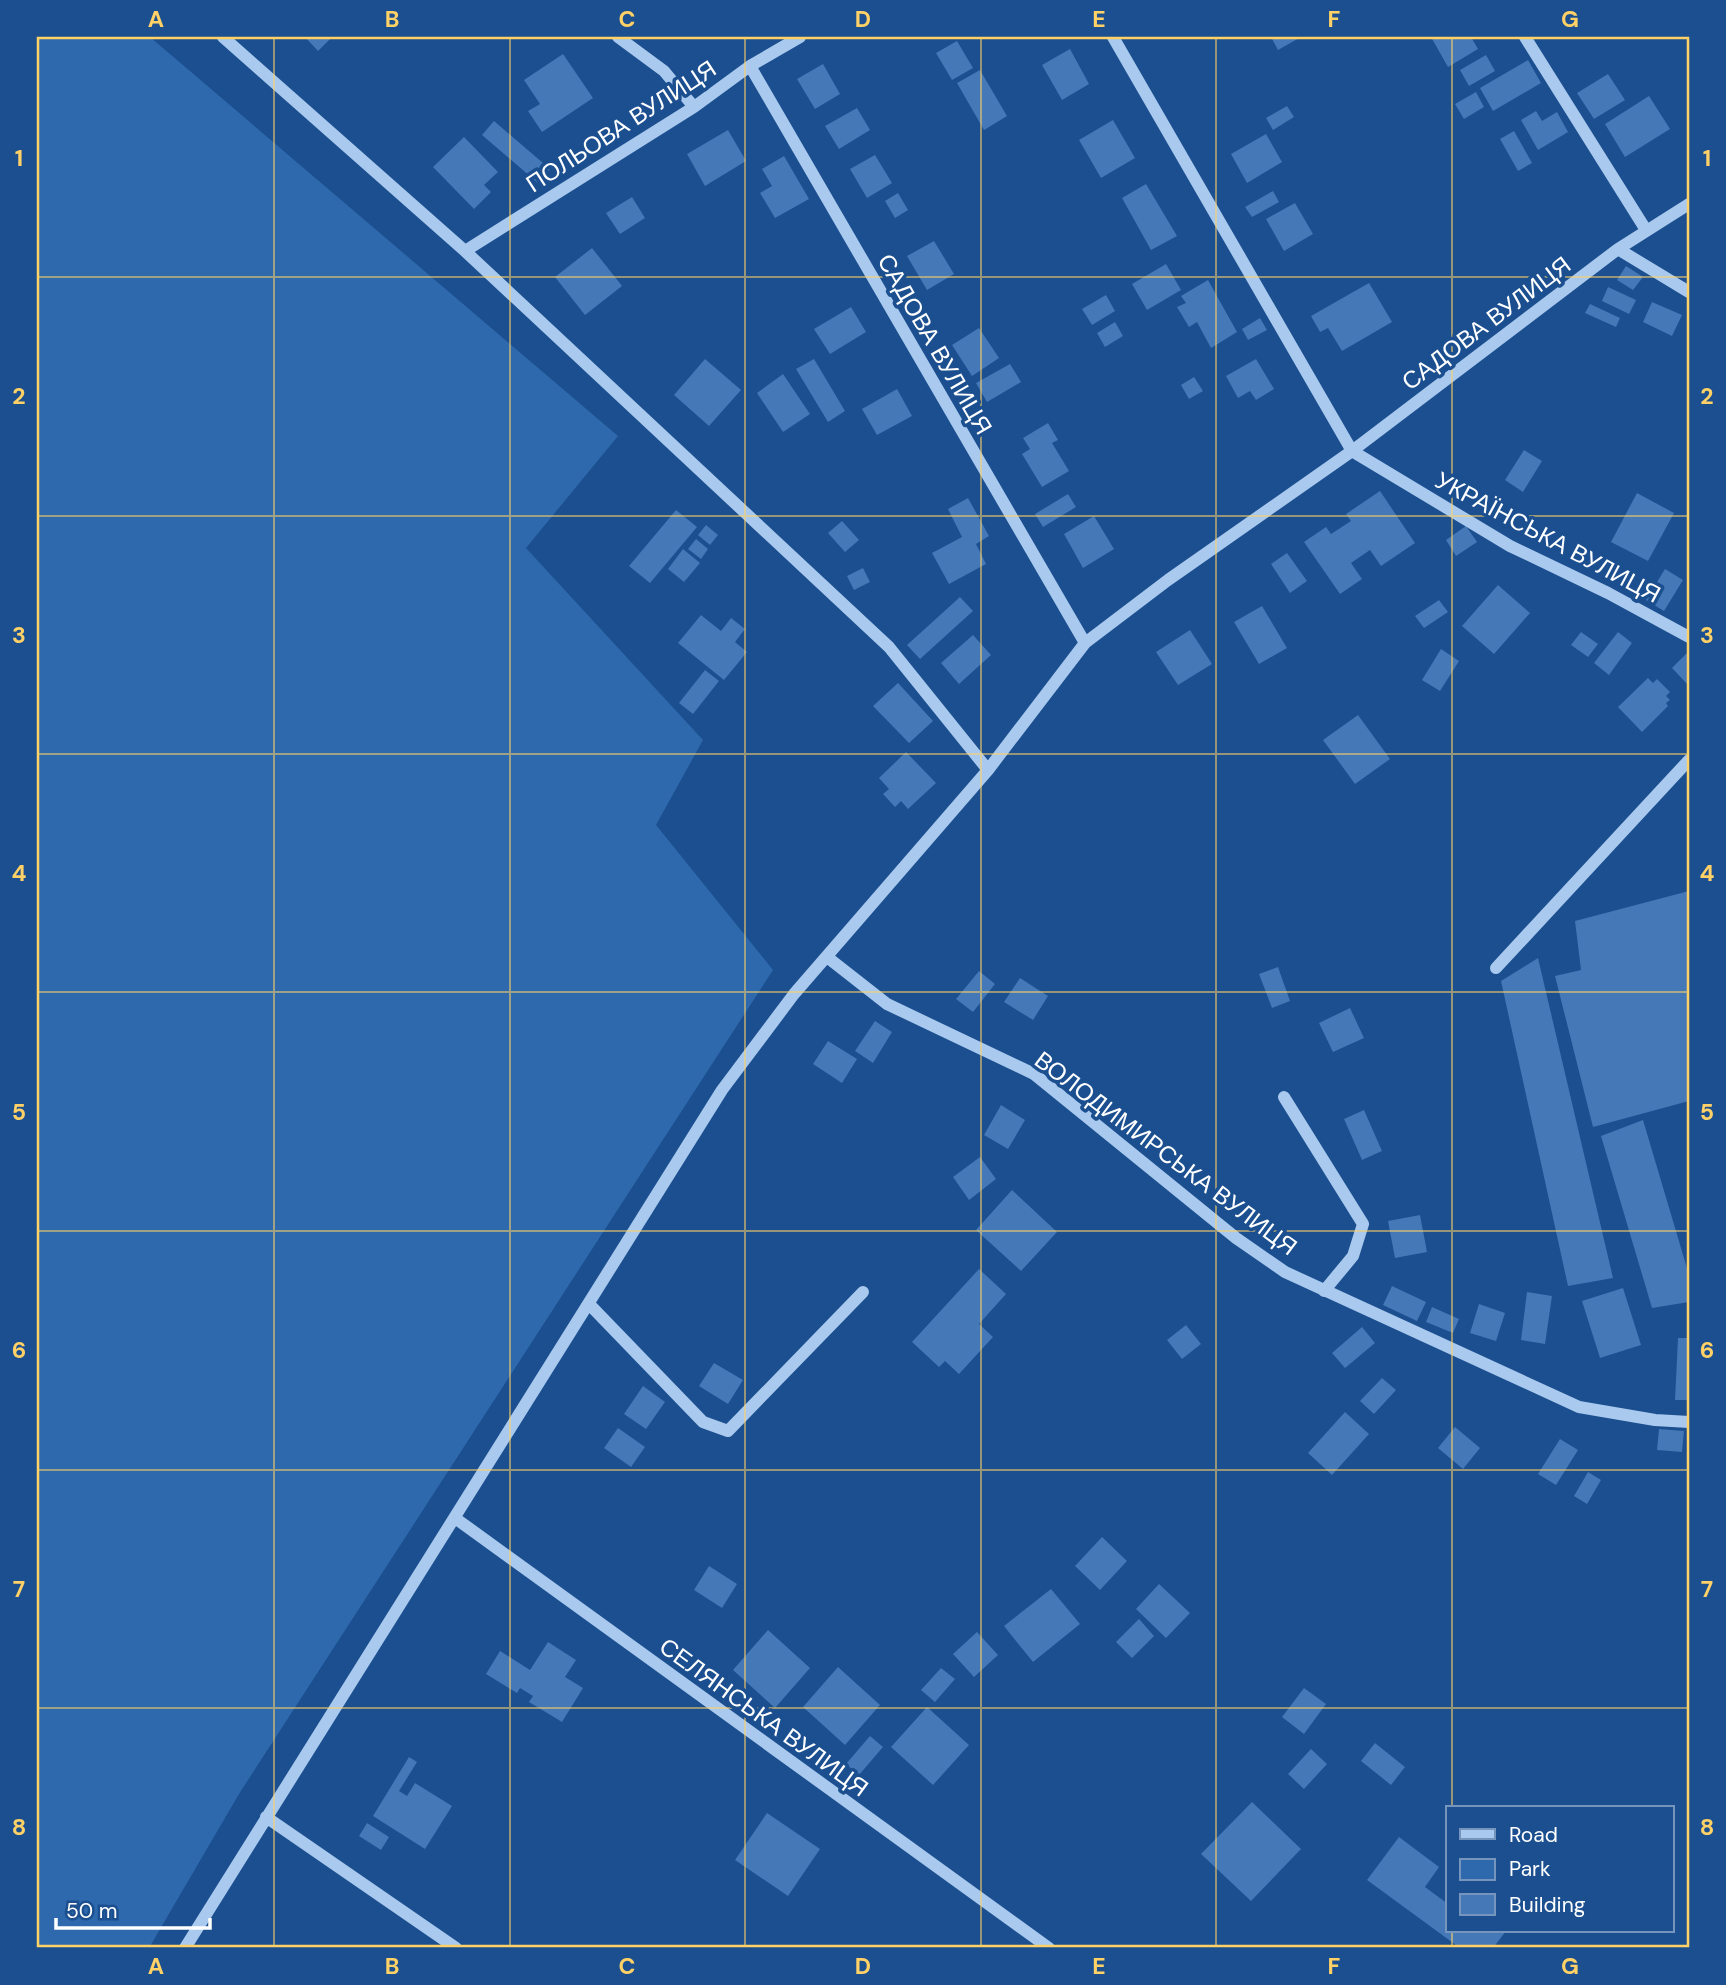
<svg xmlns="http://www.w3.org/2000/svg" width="1726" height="1985" font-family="'DM Sans',sans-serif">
<rect width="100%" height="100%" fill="#1b4f8f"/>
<path fill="#2e69ad" d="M 37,37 L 150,37 L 618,436 L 526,548 L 703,740 L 656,825 L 773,970 L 239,1794 L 149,1948 L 37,1948 Z"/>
<path fill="#4478b7" d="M 305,37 L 332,37 L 318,51 Z
M 1271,37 L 1301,37 L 1278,50 Z
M 1431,37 L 1471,37 L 1478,49 L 1448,67 Z
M 957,41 L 973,68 L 952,80 L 936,53 Z
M 1070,49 L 1089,84 L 1062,100 L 1042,65 Z
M 563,54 L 593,98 L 542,132 L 528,111 L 540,104 L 524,80 Z
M 1486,55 L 1495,71 L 1469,86 L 1460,70 Z
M 1528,60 L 1541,83 L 1493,111 L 1480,88 Z
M 823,64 L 840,94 L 815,109 L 797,79 Z
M 980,70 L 1007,116 L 984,130 L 957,83 Z
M 1608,74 L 1625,100 L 1594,119 L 1577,93 Z
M 1476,92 L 1484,107 L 1464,119 L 1455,104 Z
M 1649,96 L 1670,129 L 1625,157 L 1605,124 Z
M 1287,106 L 1294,117 L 1273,130 L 1266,118 Z
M 857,108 L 870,130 L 839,149 L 825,126 Z
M 1536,111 L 1542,121 L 1557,112 L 1568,132 L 1538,150 L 1521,120 Z
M 1113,120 L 1135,158 L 1101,178 L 1079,140 Z
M 494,121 L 550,169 L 538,183 L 482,135 Z
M 728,130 L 746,161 L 705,186 L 687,154 Z
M 1514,131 L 1532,163 L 1518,171 L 1500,139 Z
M 1266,134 L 1282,162 L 1247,183 L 1231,154 Z
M 464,137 L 498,172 L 484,185 L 491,192 L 474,209 L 433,167 Z
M 875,155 L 892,183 L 867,198 L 850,169 Z
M 784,156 L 809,199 L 775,218 L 760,193 L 772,186 L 762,169 Z
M 1146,184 L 1177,236 L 1151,250 L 1122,198 Z
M 1273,191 L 1279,202 L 1252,217 L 1245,207 Z
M 898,193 L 908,210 L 895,218 L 885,201 Z
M 632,197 L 645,218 L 620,234 L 606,213 Z
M 1295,203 L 1313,234 L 1284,251 L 1266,219 Z
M 934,241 L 954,274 L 927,290 L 907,256 Z
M 592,248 L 622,286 L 585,315 L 555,277 Z
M 1166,264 L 1181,290 L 1147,310 L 1132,284 Z
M 1626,266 L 1643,277 L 1633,290 L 1617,280 Z
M 1208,280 L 1237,332 L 1211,348 L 1197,322 L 1189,327 L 1177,307 L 1186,303 L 1181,296 Z
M 1369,283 L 1392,322 L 1342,351 L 1328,328 L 1320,332 L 1311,316 Z
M 1608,287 L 1636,300 L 1629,314 L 1602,301 Z
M 1106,295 L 1115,311 L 1092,325 L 1082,309 Z
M 1652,302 L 1682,315 L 1672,336 L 1643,322 Z
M 1590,304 L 1620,318 L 1616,327 L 1585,313 Z
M 851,307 L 866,332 L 830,354 L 814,329 Z
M 1260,318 L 1267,330 L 1248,340 L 1242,329 Z
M 1115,322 L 1123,336 L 1105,347 L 1097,333 Z
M 979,328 L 999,358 L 972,376 L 952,345 Z
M 705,359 L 741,390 L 709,426 L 674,395 Z
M 814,359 L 845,411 L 828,422 L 796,369 Z
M 1256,359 L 1274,389 L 1256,400 L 1250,391 L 1238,398 L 1226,376 Z
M 1010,364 L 1021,382 L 987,402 L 976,383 Z
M 783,374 L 810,414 L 783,432 L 757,393 Z
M 1194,377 L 1203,391 L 1189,399 L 1181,385 Z
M 897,389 L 912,416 L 877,435 L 862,409 Z
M 1048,423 L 1058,440 L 1052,443 L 1069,471 L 1042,487 L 1022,454 L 1030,449 L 1023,438 Z
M 1524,450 L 1542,461 L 1523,492 L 1505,480 Z
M 1380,491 L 1415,543 L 1381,566 L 1370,550 L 1351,563 L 1362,579 L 1340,594 L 1304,542 L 1326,527 L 1331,534 L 1351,521 L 1346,514 Z
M 1637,493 L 1674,513 L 1648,561 L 1611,542 Z
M 1068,494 L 1076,507 L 1043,527 L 1035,514 Z
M 968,498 L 989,536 L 976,544 L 986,564 L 949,584 L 932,553 L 962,537 L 948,509 Z
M 676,510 L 697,527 L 650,583 L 629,566 Z
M 1094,516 L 1114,549 L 1083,568 L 1064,534 Z
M 842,521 L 859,540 L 845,552 L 828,533 Z
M 706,525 L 718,535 L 710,545 L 698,535 Z
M 1466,526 L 1477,542 L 1456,556 L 1446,540 Z
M 696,539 L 708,549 L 701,559 L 688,549 Z
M 683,549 L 700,563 L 684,582 L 668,569 Z
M 1287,553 L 1307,581 L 1290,593 L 1271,564 Z
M 863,568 L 870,582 L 854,590 L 847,576 Z
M 1665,569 L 1683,580 L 1664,611 L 1646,600 Z
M 1498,585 L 1530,613 L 1494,654 L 1462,626 Z
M 960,597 L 973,611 L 920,659 L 907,645 Z
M 1439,600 L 1448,612 L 1424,628 L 1415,616 Z
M 1262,606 L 1287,648 L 1259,664 L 1234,622 Z
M 701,615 L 721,631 L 731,618 L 745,629 L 735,642 L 747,652 L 724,680 L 678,643 Z
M 1190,630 L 1212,664 L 1178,685 L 1156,652 Z
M 1581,632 L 1598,644 L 1588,657 L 1571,645 Z
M 1618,632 L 1632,643 L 1609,675 L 1594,663 Z
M 973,635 L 991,655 L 959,684 L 941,663 Z
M 1441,649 L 1459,661 L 1440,691 L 1422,680 Z
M 1689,651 L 1689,686 L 1672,668 Z
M 705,670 L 719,681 L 693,714 L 679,703 Z
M 1648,678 L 1653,683 L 1657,679 L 1670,692 L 1666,696 L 1670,700 L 1666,703 L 1668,706 L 1642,732 L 1618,707 Z
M 898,683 L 933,721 L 909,743 L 873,706 Z
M 1358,715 L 1390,759 L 1355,784 L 1323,740 Z
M 906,752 L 936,783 L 908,809 L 901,801 L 895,807 L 883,794 L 889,789 L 879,778 Z
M 1689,891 L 1689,1101 L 1593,1127 L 1555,976 L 1581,970 L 1575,921 Z
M 1538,958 L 1613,1278 L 1568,1286 L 1501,981 Z
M 1278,967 L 1290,1001 L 1272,1008 L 1259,974 Z
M 979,971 L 995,984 L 973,1012 L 956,999 Z
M 1020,978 L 1048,996 L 1033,1020 L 1004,1002 Z
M 1350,1008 L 1364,1038 L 1333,1052 L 1319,1023 Z
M 875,1021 L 892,1032 L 873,1063 L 855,1051 Z
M 828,1041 L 857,1059 L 842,1083 L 813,1064 Z
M 1001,1105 L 1025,1120 L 1008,1149 L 984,1135 Z
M 1364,1110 L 1382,1151 L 1362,1160 L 1344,1119 Z
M 1643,1120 L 1689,1275 L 1689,1302 L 1652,1308 L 1601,1136 Z
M 980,1157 L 996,1179 L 969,1200 L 953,1177 Z
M 1012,1190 L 1057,1232 L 1021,1271 L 976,1230 Z
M 1420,1215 L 1427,1252 L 1395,1258 L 1388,1221 Z
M 979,1269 L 1006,1294 L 979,1324 L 993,1337 L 959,1374 L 945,1361 L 939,1367 L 912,1342 Z
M 1392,1286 L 1426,1302 L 1417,1321 L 1383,1305 Z
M 1623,1288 L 1641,1345 L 1600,1358 L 1582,1301 Z
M 1527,1292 L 1552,1296 L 1545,1344 L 1521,1340 Z
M 1479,1304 L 1505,1313 L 1496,1341 L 1470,1333 Z
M 1432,1307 L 1459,1319 L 1453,1333 L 1426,1322 Z
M 1186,1325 L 1201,1344 L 1182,1359 L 1167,1340 Z
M 1362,1327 L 1375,1343 L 1345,1368 L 1332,1353 Z
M 1678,1338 L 1689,1338 L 1689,1400 L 1675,1400 Z
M 714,1363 L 743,1380 L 728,1404 L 699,1386 Z
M 1382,1378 L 1396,1390 L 1374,1414 L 1360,1401 Z
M 643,1386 L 665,1402 L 646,1429 L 624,1414 Z
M 1345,1412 L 1369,1434 L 1332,1475 L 1308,1453 Z
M 1455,1427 L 1480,1448 L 1463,1469 L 1438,1448 Z
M 618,1428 L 645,1447 L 631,1467 L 604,1448 Z
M 1659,1429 L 1684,1431 L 1682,1452 L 1657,1450 Z
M 1560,1439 L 1578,1450 L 1556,1485 L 1538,1474 Z
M 1588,1472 L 1601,1480 L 1587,1504 L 1574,1496 Z
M 1102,1537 L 1127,1561 L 1100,1590 L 1075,1566 Z
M 709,1566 L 737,1584 L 722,1608 L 694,1590 Z
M 1159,1584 L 1190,1613 L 1166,1638 L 1136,1609 Z
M 1051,1589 L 1080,1624 L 1033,1662 L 1004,1626 Z
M 1139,1619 L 1154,1636 L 1132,1658 L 1116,1642 Z
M 768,1630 L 810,1668 L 775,1708 L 733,1670 Z
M 977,1632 L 998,1655 L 974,1677 L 953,1654 Z
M 548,1642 L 576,1660 L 565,1677 L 583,1688 L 562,1722 L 529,1702 L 533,1696 L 520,1688 L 517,1693 L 486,1674 L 500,1651 L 530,1670 Z
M 838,1667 L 880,1705 L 845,1745 L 803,1707 Z
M 941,1668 L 955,1679 L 935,1702 L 921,1690 Z
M 1304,1688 L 1326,1704 L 1304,1734 L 1282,1717 Z
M 927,1707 L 969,1745 L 933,1785 L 891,1747 Z
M 870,1736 L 883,1747 L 859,1775 L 846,1764 Z
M 1375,1743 L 1405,1767 L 1391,1785 L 1361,1761 Z
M 1311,1749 L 1327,1764 L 1304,1789 L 1288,1774 Z
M 409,1757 L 417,1762 L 399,1791 L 407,1796 L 415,1783 L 452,1806 L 425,1849 L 373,1816 Z
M 1252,1802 L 1301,1849 L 1251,1901 L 1201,1854 Z
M 767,1813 L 820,1849 L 788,1896 L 735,1860 Z
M 367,1823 L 389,1837 L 381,1850 L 359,1836 Z
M 1399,1837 L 1439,1867 L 1425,1887 L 1448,1904 L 1448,1931 L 1506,1931 L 1493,1948 L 1460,1948 L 1367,1880 Z"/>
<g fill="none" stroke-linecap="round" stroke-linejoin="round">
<path stroke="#a9c9ee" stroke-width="12" d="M 223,37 L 465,251 L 889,647 L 988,770
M 618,37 L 664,71 L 694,107
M 1113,37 L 1352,451 L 1510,546 L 1608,593 L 1689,637
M 1525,37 L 1646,230
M 750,66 L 1085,643
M 1618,249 L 1689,292
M 465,251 L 694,107 L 750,66 L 800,37
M 827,957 L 887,1004 L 1034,1074 L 1236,1238 L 1285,1272 L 1579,1407 L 1655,1420 L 1689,1422
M 1496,968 L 1689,760
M 1284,1097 L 1363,1224 L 1353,1256 L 1324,1291
M 589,1304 L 703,1422 L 728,1431 L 863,1292
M 455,1518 L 1049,1948
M 266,1817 L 456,1948
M 185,1948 L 722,1090 L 794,994 L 988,770 L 1085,643 L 1168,580 L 1352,451 L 1618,249 L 1689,204"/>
</g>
<path fill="none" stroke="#ffd166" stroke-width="2" stroke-opacity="0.55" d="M 274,37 L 274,1948M 510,37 L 510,1948M 745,37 L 745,1948M 981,37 L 981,1948M 1216,37 L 1216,1948M 1452,37 L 1452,1808M 37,277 L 1689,277M 37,516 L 1689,516M 37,754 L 1689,754M 37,992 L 1689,992M 37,1231 L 1689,1231M 37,1470 L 1689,1470M 37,1708 L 1689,1708M 1452,1931 L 1452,1948"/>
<g text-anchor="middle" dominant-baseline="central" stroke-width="7" stroke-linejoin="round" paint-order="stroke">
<g font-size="24" fill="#fff" stroke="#1b4f8f">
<text transform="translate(621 126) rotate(-33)">ПОЛЬОВА ВУЛИЦЯ</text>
<text transform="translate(1486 323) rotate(-37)">САДОВА ВУЛИЦЯ</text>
<text transform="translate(935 344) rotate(60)">САДОВА ВУЛИЦЯ</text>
<text transform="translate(1548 537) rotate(28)">УКРАЇНСЬКА ВУЛИЦЯ</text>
<text transform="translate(1166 1153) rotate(37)">ВОЛОДИМИРСЬКА ВУЛИЦЯ</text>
<text transform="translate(764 1717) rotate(36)">СЕЛЯНСЬКА ВУЛИЦЯ</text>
</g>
</g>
<rect width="1726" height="1985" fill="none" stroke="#1b4f8f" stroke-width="77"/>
<rect x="1446" y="1806" width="228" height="126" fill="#1b4f8f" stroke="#7695bc" stroke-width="2"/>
<rect x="1460" y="1829" width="35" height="10" fill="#a9c9ee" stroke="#7695bc" stroke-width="2"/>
<text x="1509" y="1842" font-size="21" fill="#ffffff">Road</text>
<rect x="1460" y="1859" width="35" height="21" fill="#2e69ad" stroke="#7695bc" stroke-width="2"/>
<text x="1509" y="1876" font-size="21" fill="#ffffff">Park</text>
<rect x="1460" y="1894" width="35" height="21" fill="#4478b7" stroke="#7695bc" stroke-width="2"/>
<text x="1509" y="1912" font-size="21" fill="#ffffff">Building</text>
<path d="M56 1918v10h154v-10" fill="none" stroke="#ffffff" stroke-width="3.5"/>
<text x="66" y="1918" font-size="21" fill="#ffffff" stroke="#1b4f8f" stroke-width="5" paint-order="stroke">50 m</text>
<rect x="38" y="38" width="1650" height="1908" fill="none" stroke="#ffd166" stroke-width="2.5"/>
<g font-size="23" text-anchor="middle" font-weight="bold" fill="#ffd166">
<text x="156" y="27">A</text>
<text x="392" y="27">B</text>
<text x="627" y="27">C</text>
<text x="863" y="27">D</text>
<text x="1099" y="27">E</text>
<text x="1334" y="27">F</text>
<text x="1570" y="27">G</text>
<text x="19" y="166">1</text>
<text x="1707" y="166">1</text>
<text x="19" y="404">2</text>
<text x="1707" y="404">2</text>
<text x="19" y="643">3</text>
<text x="1707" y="643">3</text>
<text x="19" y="881">4</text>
<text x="1707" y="881">4</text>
<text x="19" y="1120">5</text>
<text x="1707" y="1120">5</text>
<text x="19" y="1358">6</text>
<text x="1707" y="1358">6</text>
<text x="19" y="1597">7</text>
<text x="1707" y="1597">7</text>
<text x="19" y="1835">8</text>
<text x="1707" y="1835">8</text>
<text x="156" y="1974">A</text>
<text x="392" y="1974">B</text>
<text x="627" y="1974">C</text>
<text x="863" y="1974">D</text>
<text x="1099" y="1974">E</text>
<text x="1334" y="1974">F</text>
<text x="1570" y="1974">G</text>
</g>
</svg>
